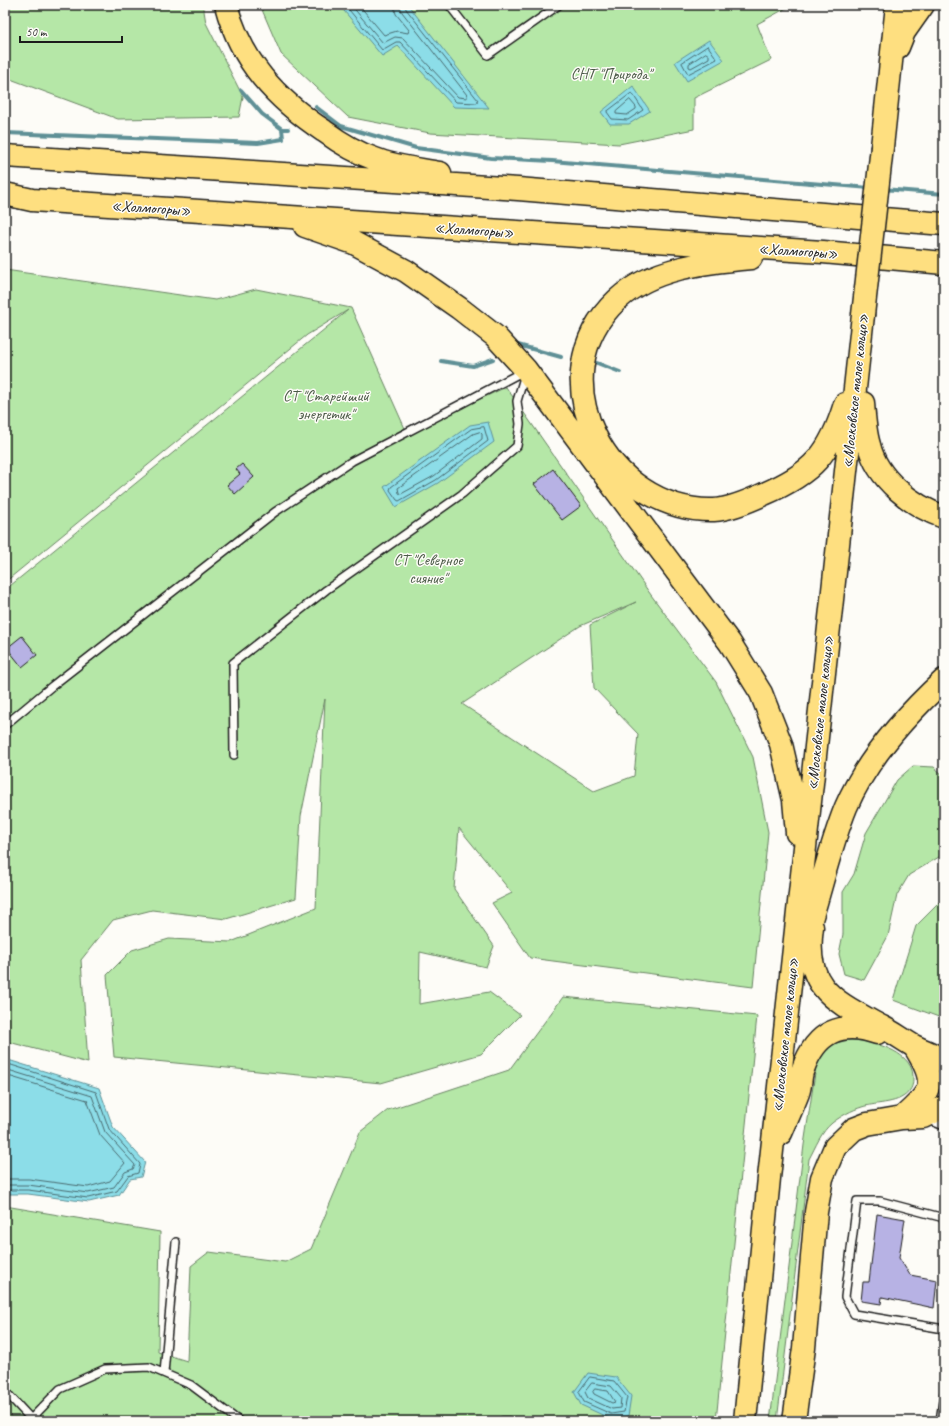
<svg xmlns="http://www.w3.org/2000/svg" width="949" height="1426" font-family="Caveat,sans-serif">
<rect width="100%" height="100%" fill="#fdfcf7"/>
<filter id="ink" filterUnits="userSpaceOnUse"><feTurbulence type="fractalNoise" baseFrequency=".025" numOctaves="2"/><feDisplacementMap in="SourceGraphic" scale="8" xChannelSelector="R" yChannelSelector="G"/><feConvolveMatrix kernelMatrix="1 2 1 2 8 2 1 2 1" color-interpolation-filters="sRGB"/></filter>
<g filter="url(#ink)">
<path fill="#b5e7a7" stroke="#688262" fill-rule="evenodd" d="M 5,5 L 203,5 L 206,23 L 243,97 L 239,117 L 118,119 L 5,77 Z
M 260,5 L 792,5 L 757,24 L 771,60 L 694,98 L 694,129 L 619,144 L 430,133 L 348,117 L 281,54 Z
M 5,270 L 215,300 L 256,289 L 351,308 L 407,433 L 506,387 L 651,595 L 716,682 L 753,757 L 768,832 L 753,987 L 530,958 L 492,903 L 512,893 L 459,828 L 454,889 L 494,946 L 486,967 L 420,952 L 419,1004 L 489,992 L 520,1015 L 481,1054 L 381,1083 L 114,1057 L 107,975 L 132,950 L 169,939 L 231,942 L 316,908 L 325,699 L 301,816 L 296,898 L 226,919 L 152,910 L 113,920 L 81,960 L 88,1063 L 5,1041 L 5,590 L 348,310 L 307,335 L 5,582 ZM 636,602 L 590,625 L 594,688 L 638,734 L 634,776 L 594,791 L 462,704 L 580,626 Z
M 913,766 L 934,767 L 944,776 L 944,854 L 909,875 L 897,895 L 888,936 L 864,980 L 844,974 L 839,954 L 843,934 L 843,892 L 854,874 L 866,833 L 897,780 Z
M 944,898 L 944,1019 L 893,1000 L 916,926 Z
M 563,997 L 757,1016 L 716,1421 L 5,1421 L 5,1206 L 160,1232 L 158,1352 L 187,1361 L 191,1266 L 209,1252 L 285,1262 L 311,1249 L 360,1132 L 388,1110 L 509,1070 Z
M 849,1040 C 869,1040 912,1050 913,1076 C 913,1081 913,1086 910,1090 C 900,1105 877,1102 862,1107 C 852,1110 841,1116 832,1123 C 821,1132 816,1146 809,1159 L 777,1421 L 770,1421 L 804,1145 L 816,1067 L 825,1050 L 836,1043 Z"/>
<path fill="#8cdde8" stroke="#5f9096" d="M 339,5 L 408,5 L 489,108 L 454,107 L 398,46 L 382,56 Z
M 709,40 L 724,60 L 687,81 L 675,62 Z
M 633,86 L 650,111 L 629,124 L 610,124 L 601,112 Z
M 488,422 L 494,442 L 438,483 L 396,507 L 384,487 L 470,425 Z
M 5,1059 L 99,1088 L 113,1127 L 145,1162 L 141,1177 L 130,1179 L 119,1195 L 89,1202 L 28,1194 L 5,1194 Z
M 588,1373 L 616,1377 L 631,1396 L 628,1416 L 611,1419 L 581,1405 L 574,1392 Z"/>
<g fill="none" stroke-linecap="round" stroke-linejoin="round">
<path stroke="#49696e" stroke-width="1" d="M 345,5 L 382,50 L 396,42 L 400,42 L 456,102 L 477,103 L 478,100 L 406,9 L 405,5
M 351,5 L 383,43 L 395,37 L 403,38 L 458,97 L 467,98 L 467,95 L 402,12 L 400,5
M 359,5 L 384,35 L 397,31 L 408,33 L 409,30 L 396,14 L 394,5
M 708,46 L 717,59 L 688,74 L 682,63 Z
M 706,53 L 709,55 L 709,58 L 691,68 L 689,67 L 689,64 Z
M 632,93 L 643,110 L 628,120 L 612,119 L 607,112 Z
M 630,100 L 636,107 L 636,109 L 627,115 L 616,114 L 616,112 Z
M 484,427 L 488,441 L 436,480 L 399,501 L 397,500 L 390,490 L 391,487 L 471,429 Z
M 480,432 L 482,434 L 482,439 L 434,476 L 401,494 L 399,493 L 398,488 L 473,434 Z
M 5,1063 L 96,1092 L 109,1129 L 140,1164 L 138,1173 L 128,1176 L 117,1191 L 88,1198 L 28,1190 L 5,1190
M 5,1069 L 92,1096 L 105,1132 L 135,1165 L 133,1169 L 125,1172 L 114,1187 L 88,1193 L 28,1185 L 5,1185
M 5,1075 L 87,1100 L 100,1135 L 125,1163 L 110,1181 L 88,1187 L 29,1179 L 5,1179
M 590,1377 L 614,1381 L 627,1397 L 624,1412 L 611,1414 L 584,1402 L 579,1392 Z
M 592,1383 L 611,1386 L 621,1398 L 620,1408 L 612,1409 L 588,1398 L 585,1392 Z
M 595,1389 L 608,1391 L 615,1402 L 612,1403 L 594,1394 L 593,1392 Z"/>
<path stroke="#5f9096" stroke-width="4" d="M 316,107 L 341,126 L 416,148 L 491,158 L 552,161 L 870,188
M 282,129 L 288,129
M 5,133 L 258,143 L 283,139 L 282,129 L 262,114 L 241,90
M 883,189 L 944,194
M 518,345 L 561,357
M 441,361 L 473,366 L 493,359
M 597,363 L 620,372"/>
</g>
<path fill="#b7b2e4" stroke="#1c1c1c" d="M 242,464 L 254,477 L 235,494 L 227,485 L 240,474 L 236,469 Z
M 553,469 L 581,506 L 562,520 L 534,484 Z
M 22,636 L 37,655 L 22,667 L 7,648 Z
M 941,1176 L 944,1176 L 944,1201 L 942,1201 Z
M 877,1214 L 905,1219 L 899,1258 L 910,1275 L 937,1280 L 934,1308 L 882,1297 L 881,1304 L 861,1301 L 863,1282 L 869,1282 Z"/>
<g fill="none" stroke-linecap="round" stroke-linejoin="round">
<g stroke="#1c1c1c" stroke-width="10">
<path id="service" d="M 449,5 L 488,55 L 559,5
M 5,725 L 52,686 L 275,512 L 352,461 L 524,371
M 234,755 L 233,663 L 326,590 L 462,494 L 517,446 L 520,424 L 517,401 L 525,374
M 929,1120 L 944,1126
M 944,1218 L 880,1201 L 857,1201 L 845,1297 L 854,1314 L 944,1329
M 164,1373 L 176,1242
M 5,1391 L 31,1419
M 29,1421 L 60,1389 L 105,1369 L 149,1367 L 191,1385 L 239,1421
M 503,1421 L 508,1421
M 940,1421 L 944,1394"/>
</g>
<g stroke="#1c1c1c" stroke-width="25">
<path id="trunk" d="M 226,5 C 241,62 276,99 324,131 C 339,142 357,153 375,159 C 395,167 419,169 440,173
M 898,47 L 904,32 L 923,5
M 882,147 L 897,5
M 5,156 L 518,189 L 944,224
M 5,194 L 32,200 L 823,252 L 944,263
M 305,226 L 354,243 L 406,271 L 459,308 L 495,336 L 526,370 L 730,643 L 761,693 L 781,744 L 794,800 L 797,833
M 751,258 C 706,262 651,268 617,300 C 535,377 608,513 714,510 C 730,509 749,501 764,494 C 813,473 830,454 845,404
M 863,403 C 864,417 865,432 869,445 C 877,479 912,506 944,517
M 812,927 C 803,989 835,1001 882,1027 C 893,1032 903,1040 914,1046 C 924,1051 935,1054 944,1061
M 803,944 C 819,899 828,851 846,807 C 867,758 905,716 944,680
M 902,1118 C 934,1089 937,1083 914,1046
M 781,1133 C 787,1119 793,1106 798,1093 C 801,1085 800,1076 803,1069 C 816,1032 841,1020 877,1033
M 745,1421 L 769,1178 L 863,315
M 794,1421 L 804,1348 L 816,1212 L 822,1178 L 835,1147 L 854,1129 L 867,1124 L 902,1118 L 923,1117 L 944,1107"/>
</g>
<use href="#service" stroke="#fdfcf7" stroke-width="7"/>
<use href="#trunk" stroke="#fedf80" stroke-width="22"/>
<g stroke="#1c1c1c" stroke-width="25" stroke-linecap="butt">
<path id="trunk-bridge" d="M 863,315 L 882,147"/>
</g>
<use href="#trunk-bridge" stroke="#fedf80" stroke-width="22"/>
</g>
</g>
<g text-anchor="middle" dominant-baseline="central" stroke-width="3" stroke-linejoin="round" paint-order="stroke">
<g font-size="16" fill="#4a5946" stroke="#fdfcf7">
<text x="611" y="74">СНТ "Природа"</text>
<text x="326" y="396">СТ "Старейший<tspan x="326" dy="18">энергетик"</tspan></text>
<text x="428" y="560">СТ "Северное<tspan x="428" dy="18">сияние"</tspan></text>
</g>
<g font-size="16" fill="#1c1c1c" stroke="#fdfcf7">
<text transform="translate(151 208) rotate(4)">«Холмогоры»</text>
<text transform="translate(474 230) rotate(4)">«Холмогоры»</text>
<text transform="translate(798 251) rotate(4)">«Холмогоры»</text>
<text transform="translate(855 391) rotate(-84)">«Московское малое кольцо»</text>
<text transform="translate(820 713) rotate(-84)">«Московское малое кольцо»</text>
<text transform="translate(785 1035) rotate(-84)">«Московское малое кольцо»</text>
</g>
</g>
<rect width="949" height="1426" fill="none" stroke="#fdfcf7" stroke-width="20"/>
<rect x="10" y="10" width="929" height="1406" fill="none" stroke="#1c1c1c" stroke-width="1.5" filter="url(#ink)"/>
<path d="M20 36v6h102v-6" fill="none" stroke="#1c1c1c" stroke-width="2"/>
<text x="26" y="36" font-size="12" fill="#1c1c1c" stroke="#fdfcf7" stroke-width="3" paint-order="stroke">50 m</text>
</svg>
